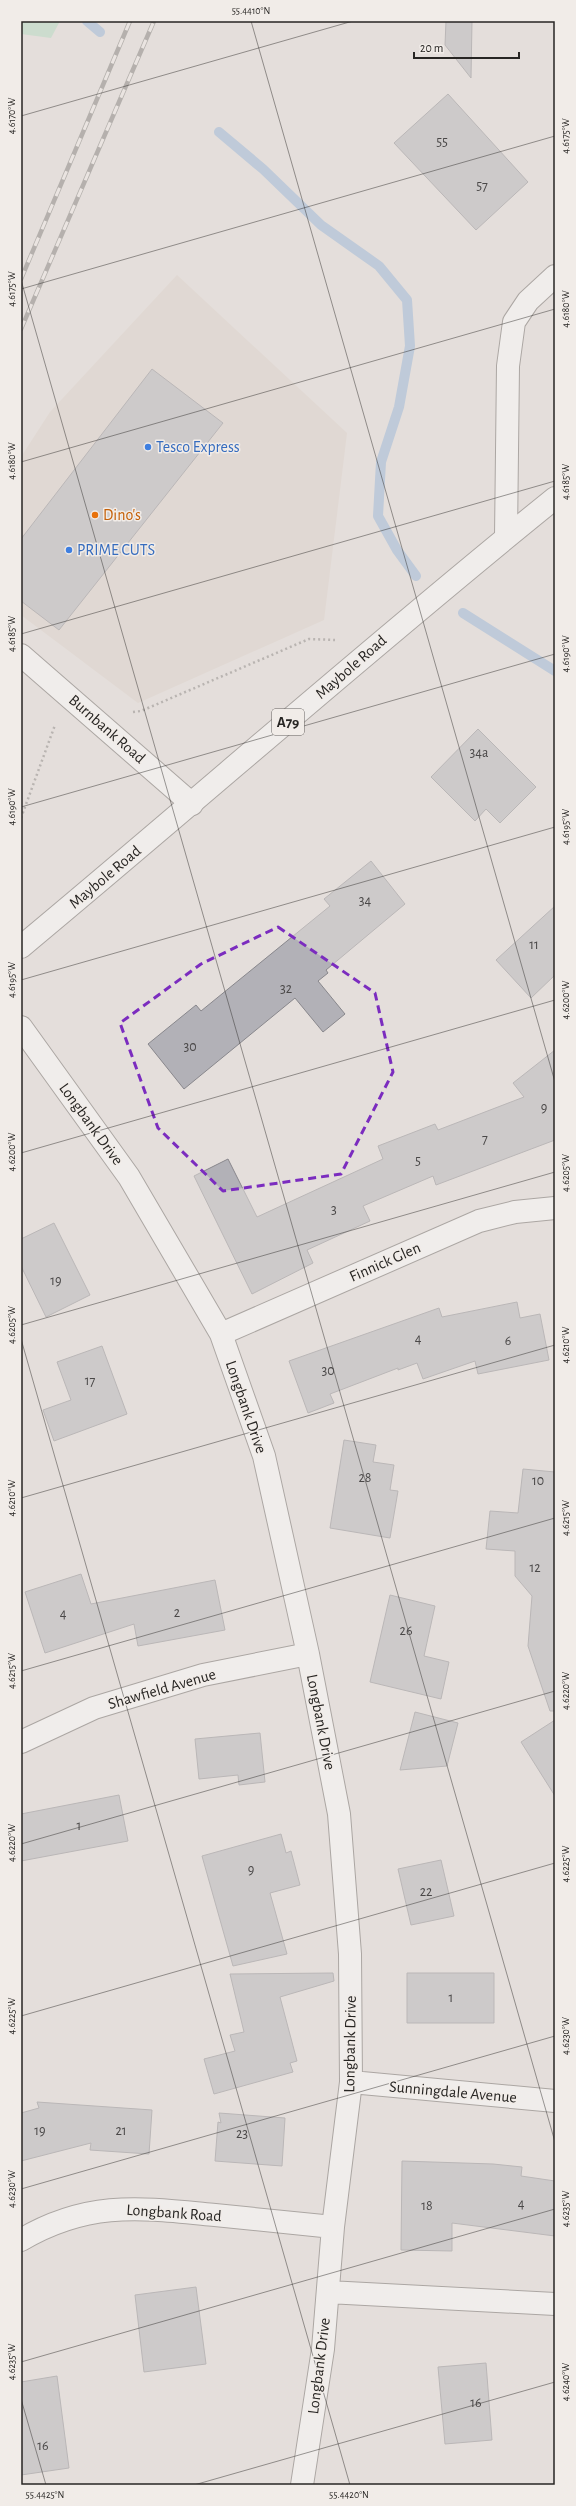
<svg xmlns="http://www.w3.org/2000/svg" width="576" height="2506" font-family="'Alegreya Sans',sans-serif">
<rect width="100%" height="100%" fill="#e4dedb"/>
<path fill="#dcd0c9" d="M 177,275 L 347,433 L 324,620 L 138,703 L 21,615 L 21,457 L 50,412 Z"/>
<path fill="#b0d9bf" d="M 21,21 L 60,21 L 51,38 L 21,34 Z"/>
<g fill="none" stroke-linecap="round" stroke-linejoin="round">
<path stroke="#92b1d7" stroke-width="10" d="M 87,21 L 100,32
M 219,132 L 263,169 L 321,225 L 379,266 L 407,300 L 410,346 L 399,407 L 381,462 L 378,516 L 397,550 L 416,576
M 463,613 L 555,671"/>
</g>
<path fill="#b2b1b7" stroke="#88878c" d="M 446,21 L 472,21 L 471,78 L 445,45 Z
M 448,94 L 528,182 L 476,230 L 394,143 Z
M 152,369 L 223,423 L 59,630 L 21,601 L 21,539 Z
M 478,729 L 536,787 L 500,823 L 486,809 L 475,821 L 431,777 Z
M 371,861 L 405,904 L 326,970 L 328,973 L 318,981 L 345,1014 L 323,1032 L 295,998 L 184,1089 L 148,1044 L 196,1005 L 201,1011 L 330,906 L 324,899 Z
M 555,906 L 555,975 L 531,998 L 496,960 Z
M 555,1050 L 555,1140 L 436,1185 L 433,1176 L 363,1206 L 370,1221 L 307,1250 L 313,1263 L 252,1294 L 194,1176 L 228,1159 L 257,1217 L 383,1159 L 378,1146 L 435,1124 L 438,1130 L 524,1097 L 513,1083 Z
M 54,1223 L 90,1295 L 46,1317 L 21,1266 L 21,1239 Z
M 517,1302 L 520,1318 L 540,1314 L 549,1360 L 478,1374 L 475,1361 L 423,1379 L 417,1363 L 398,1370 L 398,1368 L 330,1394 L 334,1403 L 308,1413 L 289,1361 L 439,1308 L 442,1317 Z
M 102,1346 L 127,1414 L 54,1441 L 43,1410 L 71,1400 L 57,1362 Z
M 344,1440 L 376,1445 L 373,1462 L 394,1465 L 390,1490 L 398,1491 L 390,1538 L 330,1528 Z
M 523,1469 L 555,1472 L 555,1711 L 550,1711 L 528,1646 L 532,1596 L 515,1576 L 515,1551 L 486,1549 L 490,1511 L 518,1513 Z
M 81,1574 L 91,1604 L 215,1580 L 225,1630 L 138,1646 L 134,1624 L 45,1653 L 25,1592 Z
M 390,1595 L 435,1606 L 424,1656 L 449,1662 L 441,1699 L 370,1682 Z
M 415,1712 L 458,1723 L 447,1766 L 400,1770 Z
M 555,1720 L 555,1796 L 521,1742 Z
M 260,1733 L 265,1782 L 239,1785 L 238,1775 L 199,1779 L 195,1739 Z
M 119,1795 L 128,1841 L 21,1861 L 21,1814 Z
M 281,1834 L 286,1853 L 291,1851 L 300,1885 L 270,1893 L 287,1954 L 233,1966 L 202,1856 Z
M 441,1860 L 454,1916 L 411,1925 L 398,1869 Z
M 333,1973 L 334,1981 L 280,1997 L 297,2061 L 290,2063 L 293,2072 L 214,2094 L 204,2059 L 235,2051 L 230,2035 L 244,2032 L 230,1974 Z
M 407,1973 L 494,1973 L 494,2023 L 407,2023 Z
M 37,2102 L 152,2110 L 149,2154 L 90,2150 L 91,2143 L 21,2161 L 21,2113 L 39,2108 Z
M 219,2113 L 285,2118 L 282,2166 L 215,2161 L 218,2122 L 221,2123 Z
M 402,2161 L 493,2164 L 522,2167 L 521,2176 L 555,2181 L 555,2236 L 452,2223 L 452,2251 L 401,2250 Z
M 196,2287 L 206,2364 L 144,2372 L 135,2295 Z
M 486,2363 L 492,2440 L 445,2444 L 438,2367 Z
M 57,2376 L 69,2468 L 21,2475 L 21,2382 Z"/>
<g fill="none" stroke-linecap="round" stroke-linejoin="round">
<g stroke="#686360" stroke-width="24">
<path id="minor" d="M 506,537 L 508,366 L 514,322 L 528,301 L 555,276
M 21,655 L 192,804
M 21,1027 L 129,1177 L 221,1334 L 264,1456 L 308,1654 L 339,1814 L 350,1954 L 351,2082 L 333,2227 L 323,2349 L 302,2485
M 221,1334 L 479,1221 L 515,1212 L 555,1208
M 21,1742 L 94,1708 L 203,1675 L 308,1654
M 351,2082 L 555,2101
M 21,2240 C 89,2200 141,2208 215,2215 C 255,2219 294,2223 333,2227
M 328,2292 L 555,2304"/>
</g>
<g stroke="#686360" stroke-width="24">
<path id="major" d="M 21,947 C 200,798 374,644 555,498"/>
</g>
<path stroke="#85817f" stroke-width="2.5" stroke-dasharray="2 3" stroke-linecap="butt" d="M 133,712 L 141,711 L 309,639 L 335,640
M 21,818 L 55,725"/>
<use href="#minor" stroke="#fff" stroke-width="22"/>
<use href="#major" stroke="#fff" stroke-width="22"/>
<g stroke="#7c7976" stroke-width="4.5">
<path id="rail" d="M 21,279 L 130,21
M 21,329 L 154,21"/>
</g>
<use href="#rail" stroke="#f1ece8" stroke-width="3" stroke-dasharray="9" stroke-linecap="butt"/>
</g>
<path d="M0 0H576V2506H0ZM 278,927 L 375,993 L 393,1072 L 341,1174 L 223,1191 L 158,1128 L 120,1023 L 201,964 Z" fill="#e4dedb" fill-opacity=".55" fill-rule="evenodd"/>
<path fill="none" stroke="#7b2cbf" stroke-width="3" stroke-dasharray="8 5" stroke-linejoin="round" d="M 278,927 L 375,993 L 393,1072 L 341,1174 L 223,1191 L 158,1128 L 120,1023 L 201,964 Z"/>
<path fill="none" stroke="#272523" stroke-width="1" stroke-opacity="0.45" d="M 251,21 L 555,1082M 555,21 L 555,22M 21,116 L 353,21M 21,280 L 555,2142M 21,289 L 555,136M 21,462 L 555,309M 21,634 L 555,481M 21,807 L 555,654M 21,980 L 555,827M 21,1153 L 555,1000M 21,1325 L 555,1172M 21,1339 L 350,2485M 21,1498 L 555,1345M 21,1671 L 555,1518M 21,1844 L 555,1691M 21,2016 L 555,1863M 21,2189 L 555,2036M 21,2362 L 555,2209M 21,2399 L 46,2485M 194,2485 L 555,2382"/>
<g fill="#3f7fe0" stroke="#f1ece8" stroke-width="1.5">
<circle cx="148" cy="447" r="4"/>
<circle cx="69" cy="550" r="4"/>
</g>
<circle fill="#e8710a" stroke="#f1ece8" stroke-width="1.5" cx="95" cy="515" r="4"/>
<g text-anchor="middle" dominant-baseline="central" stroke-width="3" stroke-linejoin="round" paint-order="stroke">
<g font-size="14" fill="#4a4848">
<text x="442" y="142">55</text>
<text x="482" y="186">57</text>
<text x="479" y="753">34a</text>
<text x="365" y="901">34</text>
<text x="534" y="945">11</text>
<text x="286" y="989">32</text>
<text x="190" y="1047">30</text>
<text x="544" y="1108">9</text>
<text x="485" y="1139">7</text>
<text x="418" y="1161">5</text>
<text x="334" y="1210">3</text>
<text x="56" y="1281">19</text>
<text x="418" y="1339">4</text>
<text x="508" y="1341">6</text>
<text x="328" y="1371">30</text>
<text x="90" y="1381">17</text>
<text x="365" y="1478">28</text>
<text x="538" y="1481">10</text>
<text x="535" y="1568">12</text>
<text x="177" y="1613">2</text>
<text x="63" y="1614">4</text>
<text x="406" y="1631">26</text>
<text x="79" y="1826">1</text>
<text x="251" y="1870">9</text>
<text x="426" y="1892">22</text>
<text x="451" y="1998">1</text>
<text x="40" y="2131">19</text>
<text x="121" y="2131">21</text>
<text x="242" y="2134">23</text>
<text x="521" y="2204">4</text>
<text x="427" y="2206">18</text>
<text x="476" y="2403">16</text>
<text x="43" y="2446">16</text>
</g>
<rect fill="#f1ece8" stroke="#64615e" stroke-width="1" x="272" y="709" width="32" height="26" rx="3"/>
<g font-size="15" font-weight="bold" fill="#272523">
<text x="288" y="722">A79</text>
</g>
<g font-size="16" fill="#366cbe" stroke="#f1ece8" text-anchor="start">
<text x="156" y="447">Tesco Express</text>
<text x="77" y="550">PRIME CUTS</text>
</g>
<g font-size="16" fill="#c56008" stroke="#f1ece8" text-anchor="start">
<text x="103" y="515">Dino's</text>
</g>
<g font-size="16" fill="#272523" stroke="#f1ece8">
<text transform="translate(351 667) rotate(-41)">Maybole Road</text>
<text transform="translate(107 729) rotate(41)">Burnbank Road</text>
<text transform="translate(105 877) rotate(-40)">Maybole Road</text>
<text transform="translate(91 1124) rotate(54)">Longbank Drive</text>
<text transform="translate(385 1262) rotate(-24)">Finnick Glen</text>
<text transform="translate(246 1407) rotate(71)">Longbank Drive</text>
<text transform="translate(162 1689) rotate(-16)">Shawfield Avenue</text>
<text transform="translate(321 1722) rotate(79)">Longbank Drive</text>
<text transform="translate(350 2044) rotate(-89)">Longbank Drive</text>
<text transform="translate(453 2092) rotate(5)">Sunningdale Avenue</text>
<text transform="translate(174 2213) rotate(4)">Longbank Road</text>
<text transform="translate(319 2366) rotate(-83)">Longbank Drive</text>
</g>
</g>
<rect width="576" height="2506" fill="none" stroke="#f1ece8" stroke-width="44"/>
<path d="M414 52v6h105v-6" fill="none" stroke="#272523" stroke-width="2"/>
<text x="420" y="52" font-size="12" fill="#272523" stroke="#f1ece8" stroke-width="3" paint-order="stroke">20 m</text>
<rect x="22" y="22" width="532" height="2462" fill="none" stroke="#272523" stroke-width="1.5"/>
<g font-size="10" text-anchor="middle" fill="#272523">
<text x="251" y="14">55.4410°N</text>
<text transform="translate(11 116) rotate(-90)" y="4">4.6170°W</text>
<text transform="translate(565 136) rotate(-90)" y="4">4.6175°W</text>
<text transform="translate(11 289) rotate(-90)" y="4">4.6175°W</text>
<text transform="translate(565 309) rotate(-90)" y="4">4.6180°W</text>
<text transform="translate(11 461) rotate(-90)" y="4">4.6180°W</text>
<text transform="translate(565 482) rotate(-90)" y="4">4.6185°W</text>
<text transform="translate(11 634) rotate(-90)" y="4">4.6185°W</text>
<text transform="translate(565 654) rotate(-90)" y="4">4.6190°W</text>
<text transform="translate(11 807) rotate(-90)" y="4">4.6190°W</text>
<text transform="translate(565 827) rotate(-90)" y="4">4.6195°W</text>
<text transform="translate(11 980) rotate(-90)" y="4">4.6195°W</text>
<text transform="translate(565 1000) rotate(-90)" y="4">4.6200°W</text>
<text transform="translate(11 1152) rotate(-90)" y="4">4.6200°W</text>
<text transform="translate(565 1173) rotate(-90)" y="4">4.6205°W</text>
<text transform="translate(11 1325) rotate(-90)" y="4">4.6205°W</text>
<text transform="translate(565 1345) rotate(-90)" y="4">4.6210°W</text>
<text transform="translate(11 1498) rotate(-90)" y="4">4.6210°W</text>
<text transform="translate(565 1518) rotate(-90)" y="4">4.6215°W</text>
<text transform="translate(11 1671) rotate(-90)" y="4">4.6215°W</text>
<text transform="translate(565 1691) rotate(-90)" y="4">4.6220°W</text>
<text transform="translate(11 1843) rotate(-90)" y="4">4.6220°W</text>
<text transform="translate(565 1864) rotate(-90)" y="4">4.6225°W</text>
<text transform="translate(11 2016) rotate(-90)" y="4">4.6225°W</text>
<text transform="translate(565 2036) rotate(-90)" y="4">4.6230°W</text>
<text transform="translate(11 2189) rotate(-90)" y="4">4.6230°W</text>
<text transform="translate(565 2209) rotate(-90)" y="4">4.6235°W</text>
<text transform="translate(11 2362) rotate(-90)" y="4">4.6235°W</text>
<text transform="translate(565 2382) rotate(-90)" y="4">4.6240°W</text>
<text x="45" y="2498">55.4425°N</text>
<text x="349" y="2498">55.4420°N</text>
</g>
</svg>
